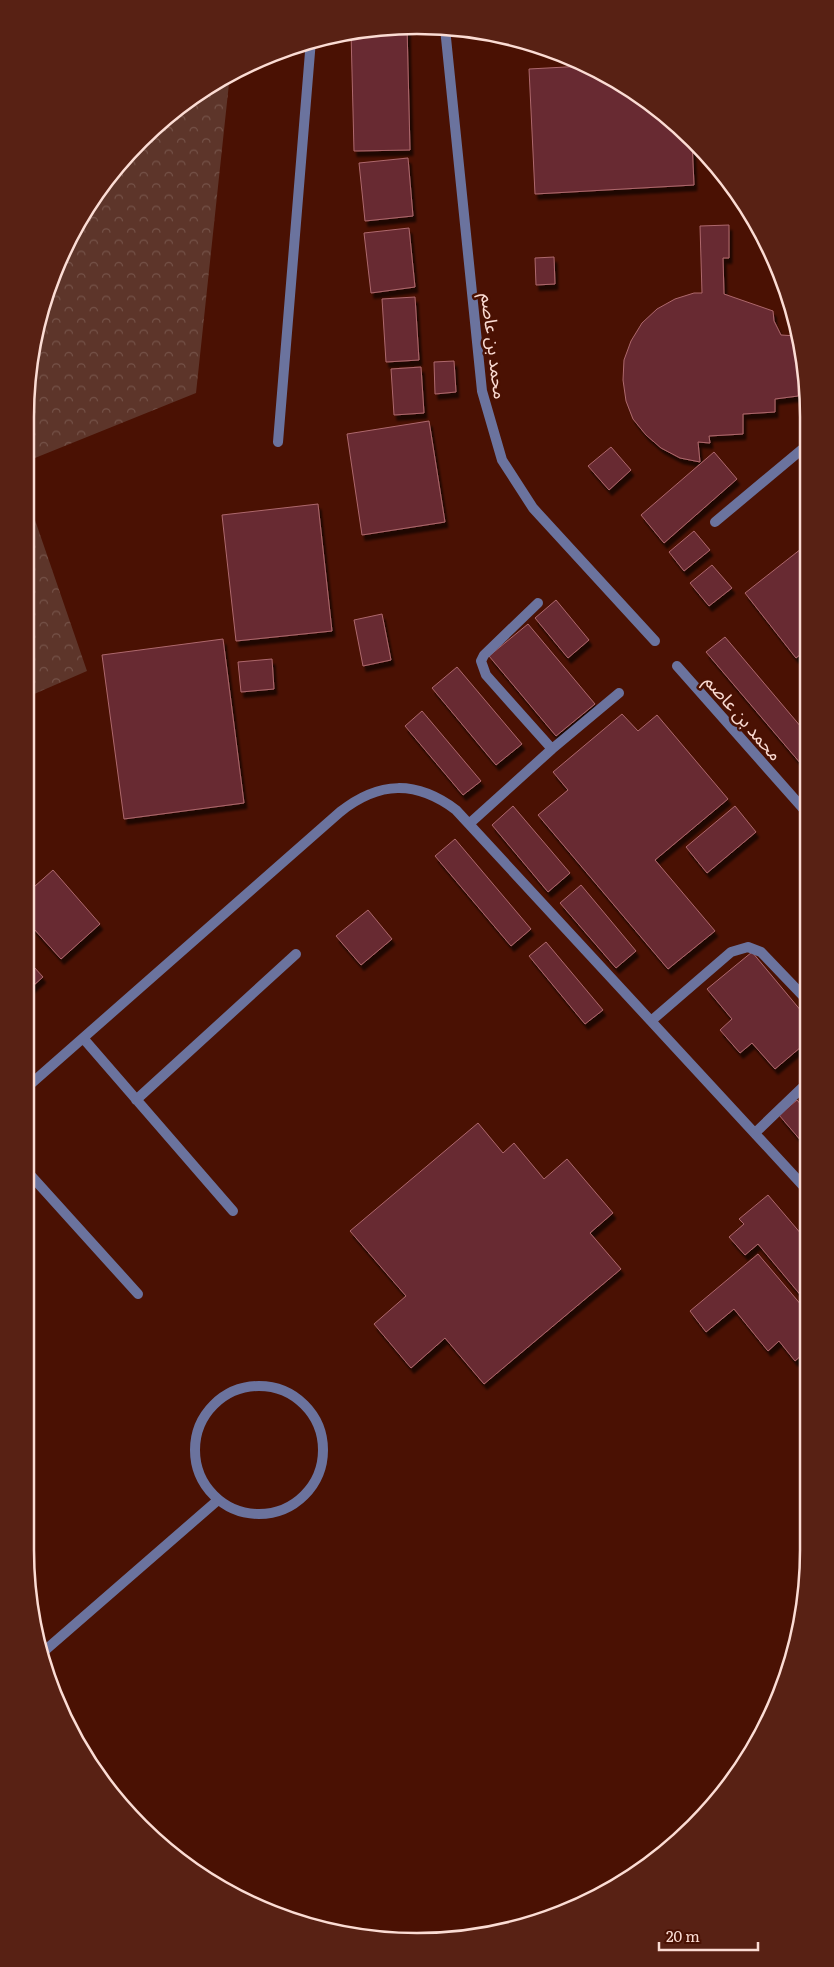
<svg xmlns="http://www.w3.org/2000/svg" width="834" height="1967" font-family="Literata,'Noto Sans Arabic',serif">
<defs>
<pattern id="forest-crowns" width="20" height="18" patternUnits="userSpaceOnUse" patternTransform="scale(1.25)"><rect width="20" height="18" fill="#5d352a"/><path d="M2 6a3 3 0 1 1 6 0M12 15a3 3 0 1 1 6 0" fill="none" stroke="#755248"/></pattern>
<filter id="shadow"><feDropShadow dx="3" dy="5.5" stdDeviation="1" flood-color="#0009"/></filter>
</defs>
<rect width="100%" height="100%" fill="#4a1103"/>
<path fill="url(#forest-crowns)" d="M 230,74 L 196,393 L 25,462 L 25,417 L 46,291 L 78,221 L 122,158 L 179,106 Z
M 25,491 L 87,671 L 25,698 Z"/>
<path fill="#672a31" stroke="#ae686d" filter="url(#shadow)" d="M 392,26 L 407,26 L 410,150 L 354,151 L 351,32 Z
M 584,66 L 635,91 L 692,141 L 694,185 L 535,194 L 529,69 Z
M 408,158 L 413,216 L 365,221 L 359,163 Z
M 729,225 L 729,258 L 723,258 L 724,294 L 773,311 L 774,321 L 781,335 L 797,336 L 800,348 L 798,396 L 775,399 L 775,412 L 743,414 L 743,434 L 709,436 L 710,443 L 698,442 L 700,462 L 680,458 L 661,448 L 646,435 L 633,419 L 626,401 L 623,380 L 624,360 L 631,341 L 642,323 L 657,309 L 675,299 L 694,293 L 702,293 L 700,226 Z
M 409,228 L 415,287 L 371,293 L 364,233 Z
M 554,257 L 555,284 L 536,285 L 535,258 Z
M 415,297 L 419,360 L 386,362 L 382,299 Z
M 454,361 L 456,392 L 435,394 L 434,362 Z
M 421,367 L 424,413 L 394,415 L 391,369 Z
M 429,421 L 445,522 L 362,535 L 347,434 Z
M 611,447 L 631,470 L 609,490 L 588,466 Z
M 714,452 L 737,479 L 664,543 L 641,515 Z
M 318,504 L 332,631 L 236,641 L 222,515 Z
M 694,531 L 710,550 L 684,571 L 669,552 Z
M 806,545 L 806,650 L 796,658 L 745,593 Z
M 712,565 L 732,588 L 709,606 L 690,583 Z
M 556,600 L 589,640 L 568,658 L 535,618 Z
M 382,614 L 391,660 L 363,666 L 354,620 Z
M 528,624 L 595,704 L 556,736 L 489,656 Z
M 725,637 L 807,734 L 807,771 L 706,652 Z
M 223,639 L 244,803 L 124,819 L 102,655 Z
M 272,659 L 274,689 L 241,692 L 238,662 Z
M 457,667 L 522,744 L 496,765 L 432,688 Z
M 422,711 L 481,781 L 463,795 L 405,726 Z
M 622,714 L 638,731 L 657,715 L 728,799 L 655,860 L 715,931 L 668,969 L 538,815 L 568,790 L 553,772 Z
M 513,806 L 570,873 L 548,892 L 492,825 Z
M 735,806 L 756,832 L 707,873 L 686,847 Z
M 455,839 L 531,929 L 511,946 L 435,856 Z
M 53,870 L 100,924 L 61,959 L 25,919 L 25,895 Z
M 581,885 L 636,951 L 616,968 L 560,903 Z
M 368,910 L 392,939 L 361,965 L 336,936 Z
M 546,942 L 603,1010 L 585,1024 L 529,956 Z
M 752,952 L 807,1018 L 808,1041 L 775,1069 L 752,1043 L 740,1053 L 720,1030 L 732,1019 L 707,989 Z
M 25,957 L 43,977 L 25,993 Z
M 797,1100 L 808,1113 L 808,1149 L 779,1115 Z
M 478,1123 L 503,1153 L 514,1143 L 544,1179 L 567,1159 L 613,1213 L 590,1233 L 621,1269 L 484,1384 L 445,1338 L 411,1368 L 374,1324 L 406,1296 L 350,1231 Z
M 768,1195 L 808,1242 L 808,1304 L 758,1244 L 745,1255 L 729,1237 L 744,1224 L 739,1219 Z
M 758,1254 L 808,1313 L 808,1359 L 804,1353 L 795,1361 L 779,1341 L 768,1351 L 734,1309 L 706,1332 L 690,1311 Z"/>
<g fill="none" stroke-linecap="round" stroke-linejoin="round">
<path stroke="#6b739e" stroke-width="10" d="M 278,442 L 311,40
M 538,603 L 484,655 L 481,661 L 486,675 L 552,749
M 469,824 L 552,749 L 619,693
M 651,1021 L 731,952 L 748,947 L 761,952 L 807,1000
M 83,1038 L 233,1211
M 25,1089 L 340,812 C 379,781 416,780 456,810 L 808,1191
M 136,1100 L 296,954
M 755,1133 L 808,1082
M 25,1169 L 138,1294
M195 1450a64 64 0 1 1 128 0a64 64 0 1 1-128 0Z
M 42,1653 L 218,1500"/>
<path stroke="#6b739e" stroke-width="10" d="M 445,28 L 482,391 L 502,460 L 533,508 L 655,641
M 768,242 L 768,250 L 779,278
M 715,522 L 806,446
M 677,666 L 807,813"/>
</g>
<g text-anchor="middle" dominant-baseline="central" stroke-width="5" stroke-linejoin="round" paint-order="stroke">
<g font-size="18" fill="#fbdcd4" stroke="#4a1103">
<text transform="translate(495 346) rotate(83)">محمد بن عاصم</text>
<text transform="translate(744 717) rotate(49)">محمد بن عاصم</text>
</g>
</g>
<path d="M0 0H834V1967H0ZM417 34H417A383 383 0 0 1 800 417V1550A383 383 0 0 1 417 1933H417A383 383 0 0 1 34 1550V417A383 383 0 0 1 417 34Z" fill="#582114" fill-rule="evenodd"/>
<path fill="none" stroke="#fbdcd4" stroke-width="2.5" d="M417 34H417A383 383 0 0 1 800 417V1550A383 383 0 0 1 417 1933H417A383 383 0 0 1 34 1550V417A383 383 0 0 1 417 34Z"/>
<path d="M659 1942v8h99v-8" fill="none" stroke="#fbdcd4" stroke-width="2.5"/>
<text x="666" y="1942" font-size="15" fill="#fbdcd4" stroke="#4a1103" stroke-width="4" paint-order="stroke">20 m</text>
</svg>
